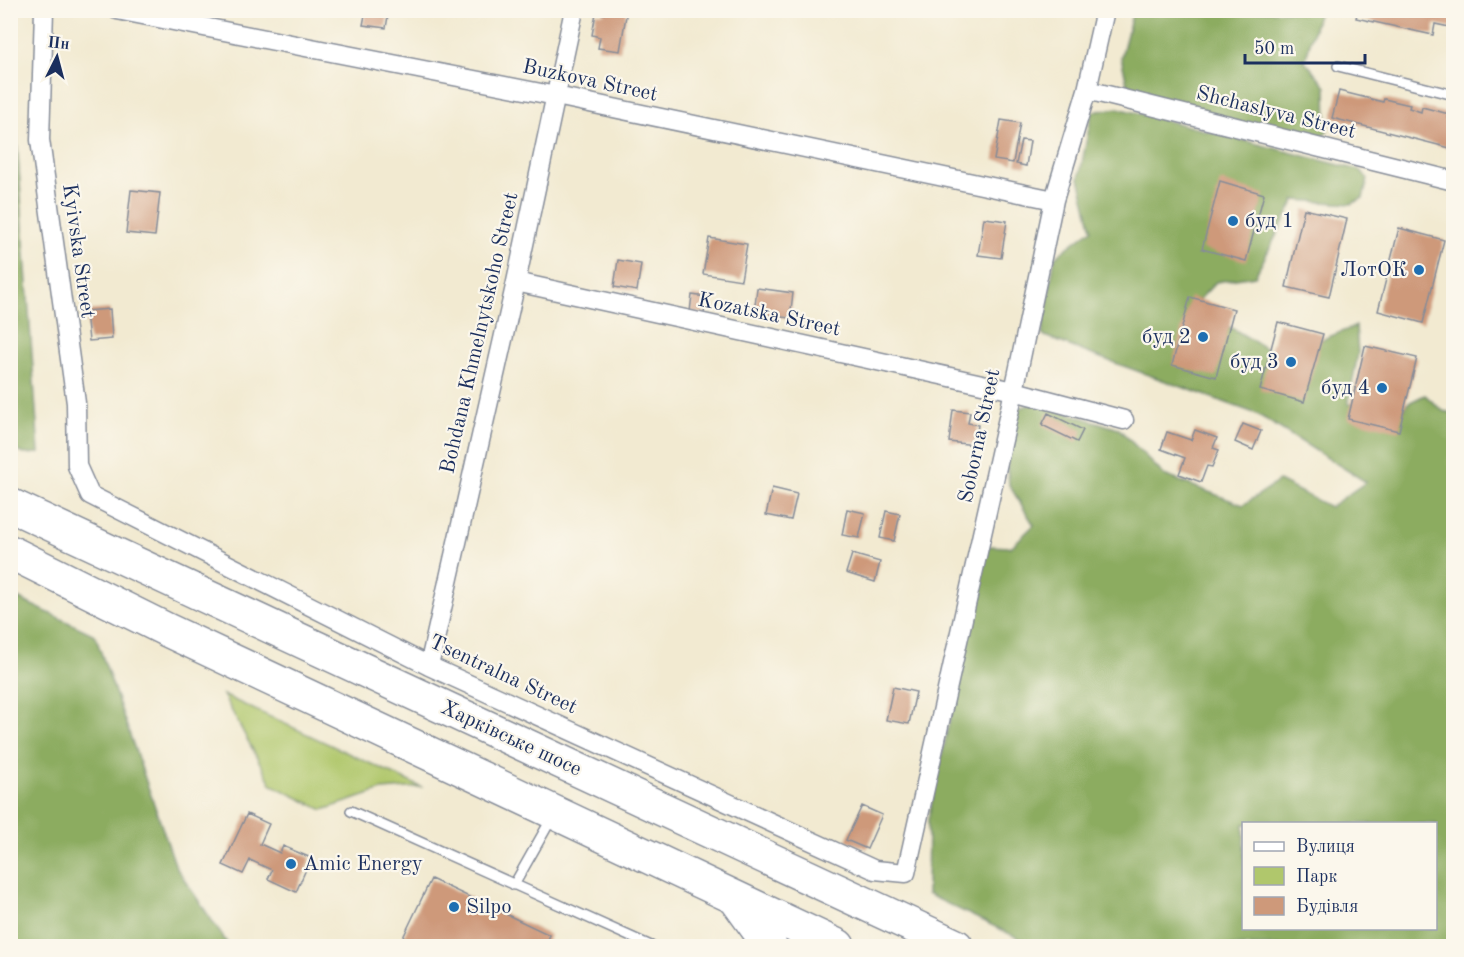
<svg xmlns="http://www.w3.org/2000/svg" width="1464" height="957" font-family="'Old Standard TT',serif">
<rect width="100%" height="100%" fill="#fbf7ec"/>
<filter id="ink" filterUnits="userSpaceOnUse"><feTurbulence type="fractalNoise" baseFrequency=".0167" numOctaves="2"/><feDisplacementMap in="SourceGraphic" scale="12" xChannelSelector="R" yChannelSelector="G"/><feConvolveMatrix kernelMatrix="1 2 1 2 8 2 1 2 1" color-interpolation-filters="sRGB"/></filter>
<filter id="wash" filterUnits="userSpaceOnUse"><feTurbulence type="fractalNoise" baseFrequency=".008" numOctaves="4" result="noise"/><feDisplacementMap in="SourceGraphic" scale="24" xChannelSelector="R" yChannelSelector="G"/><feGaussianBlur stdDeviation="1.35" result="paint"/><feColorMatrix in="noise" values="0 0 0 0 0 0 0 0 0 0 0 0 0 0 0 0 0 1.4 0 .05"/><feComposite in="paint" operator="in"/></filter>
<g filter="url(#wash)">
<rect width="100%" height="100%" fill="#f2ead1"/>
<path fill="#b0c76c" stroke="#667b65" stroke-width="1.5" d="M 223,695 L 421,787 L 382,790 L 323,810 L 272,785 Z"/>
<path fill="#8cac60" stroke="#546e5f" stroke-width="1.5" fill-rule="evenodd" d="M 1133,11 L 1319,11 L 1305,61 L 1326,86 L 1327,132 L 1316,143 L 1129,93 L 1121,57 Z
M 10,41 L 39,453 L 24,454 L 10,448 Z
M 1118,108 L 1359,170 L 1368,179 L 1363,198 L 1351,204 L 1295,200 L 1255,276 L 1216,282 L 1186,314 L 1232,328 L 1300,369 L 1313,343 L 1356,326 L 1358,354 L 1348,404 L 1401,416 L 1408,403 L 1425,395 L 1443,411 L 1453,413 L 1453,946 L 1035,946 L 927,894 L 928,820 L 987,546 L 1011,547 L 1034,525 L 1009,485 L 1006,454 L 1019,408 L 1035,403 L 1119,429 L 1164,475 L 1243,505 L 1279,481 L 1330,507 L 1366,482 L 1257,414 L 1090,354 L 1042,335 L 1055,257 L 1092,229 L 1079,178 L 1092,112 ZM 1244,824 L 1436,824 L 1436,928 L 1244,928 Z
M 11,595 L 95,635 L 176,867 L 229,946 L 11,946 Z"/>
<g id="blocks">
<path fill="#ce997a" d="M 366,10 L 389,10 L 386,28 L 363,25 Z
M 605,10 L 627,10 L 620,51 L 598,48 L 600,37 L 592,35 L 596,13 L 604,14 Z
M 1358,10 L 1454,10 L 1454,28 L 1435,24 L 1433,35 L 1356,18 Z
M 1339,91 L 1383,102 L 1384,99 L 1410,105 L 1409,108 L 1421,112 L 1422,107 L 1449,114 L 1448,118 L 1454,120 L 1454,149 L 1332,118 Z
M 1001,120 L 1020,123 L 1013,163 L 994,160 Z
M 1021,140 L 1030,141 L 1026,166 L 1016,164 Z
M 1220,181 L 1264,194 L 1246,261 L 1202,249 Z
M 131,190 L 160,193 L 155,236 L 126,233 Z
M 1304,209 L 1347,219 L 1329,297 L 1286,287 Z
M 984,218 L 1007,221 L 1001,258 L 978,255 Z
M 1399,228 L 1444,240 L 1423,323 L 1378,311 Z
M 709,238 L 747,244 L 741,280 L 703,274 Z
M 618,260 L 641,264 L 637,291 L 614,287 Z
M 757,288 L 793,293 L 790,318 L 754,314 Z
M 692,295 L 706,297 L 704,314 L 690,312 Z
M 1190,297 L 1234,309 L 1216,377 L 1172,365 Z
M 110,309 L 112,339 L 89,341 L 86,311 Z
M 1278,322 L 1323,334 L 1304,402 L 1260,390 Z
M 1365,346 L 1417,358 L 1399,431 L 1348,419 Z
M 953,410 L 970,412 L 968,423 L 978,425 L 975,445 L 949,442 Z
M 1048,413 L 1083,430 L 1077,442 L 1042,425 Z
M 1243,424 L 1261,431 L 1253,450 L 1235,442 Z
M 1195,430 L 1217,438 L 1213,448 L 1219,450 L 1212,467 L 1207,466 L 1201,482 L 1179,474 L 1185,458 L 1161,449 L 1167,432 L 1191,440 Z
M 772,488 L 797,494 L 791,520 L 766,515 Z
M 847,509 L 865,513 L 859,538 L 842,535 Z
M 886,511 L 900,514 L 894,541 L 880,538 Z
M 852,554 L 880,562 L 875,582 L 846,573 Z
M 893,687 L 916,692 L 909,724 L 886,720 Z
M 862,806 L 882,815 L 867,849 L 846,840 Z
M 247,814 L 269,824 L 260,844 L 280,853 L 283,846 L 311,858 L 296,892 L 268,879 L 272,870 L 250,860 L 243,874 L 223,865 Z
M 431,879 L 550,935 L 545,946 L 399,946 Z"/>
</g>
</g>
<g filter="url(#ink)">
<use href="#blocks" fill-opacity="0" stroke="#868c98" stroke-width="1.5"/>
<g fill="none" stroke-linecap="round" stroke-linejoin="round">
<g stroke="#868c98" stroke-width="12">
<path id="lane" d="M 1338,66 L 1454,95
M 351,811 L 651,946
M 514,885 L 553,816"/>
</g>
<g stroke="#868c98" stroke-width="21">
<path id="street" d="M 44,10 L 40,140 L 76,403 L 77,466 L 90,495 L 429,666 L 875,870 L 906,873 L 1014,391 L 1054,200 L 1087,90 L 1105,10
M 117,10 L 556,96 L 1054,200
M 1087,90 L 1454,181
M 516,282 L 1014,391 L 1124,420
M 429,666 L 516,282 L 574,10"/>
</g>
<g stroke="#868c98" stroke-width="36">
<path id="highway" d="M 10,505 L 956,946
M 10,552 L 167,630 L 838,946
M 736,899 L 770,946"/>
</g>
<use href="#lane" stroke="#fff" stroke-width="9"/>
<use href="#street" stroke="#fff" stroke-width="18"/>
<use href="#highway" stroke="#fff" stroke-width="33"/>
</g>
</g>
<g fill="#1f6fb2" stroke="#fbf7ec" stroke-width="2">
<circle cx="1233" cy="221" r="6"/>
<circle cx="1419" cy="270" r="6"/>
<circle cx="1203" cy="337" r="6"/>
<circle cx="1291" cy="362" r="6"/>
<circle cx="1382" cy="388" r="6"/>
<circle cx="291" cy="864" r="6"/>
<circle cx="454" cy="907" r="6"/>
</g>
<g text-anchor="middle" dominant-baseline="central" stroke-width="4.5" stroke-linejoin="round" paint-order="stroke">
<g font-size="21" fill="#1b2f5e" stroke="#fbf7ec">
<text transform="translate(590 81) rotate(12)">Buzkova Street</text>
<text transform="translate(1276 113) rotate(14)">Shchaslyva Street</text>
<text transform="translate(78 251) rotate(82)">Kyivska Street</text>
<text transform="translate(769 315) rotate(12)">Kozatska Street</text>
<text transform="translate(480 333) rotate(-77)">Bohdana Khmelnytskoho Street</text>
<text transform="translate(980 436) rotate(-78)">Soborna Street</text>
<text transform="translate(503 675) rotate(25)">Tsentralna Street</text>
<text transform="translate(511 739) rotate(25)">Харківське шосе</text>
</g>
<g font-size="21" fill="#1b2f5e" stroke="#fbf7ec" text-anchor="end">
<text x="1245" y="221" text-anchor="start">буд 1</text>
<text x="1407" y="270">ЛотОК</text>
<text x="1191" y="337">буд 2</text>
<text x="1279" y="362">буд 3</text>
<text x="1370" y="388">буд 4</text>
<text x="303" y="864" text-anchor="start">Amic Energy</text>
<text x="466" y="907" text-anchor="start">Silpo</text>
</g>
</g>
<rect width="1464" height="957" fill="none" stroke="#fbf7ec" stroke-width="36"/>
<rect x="1242" y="822" width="195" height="108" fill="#fbf7ec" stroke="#a1a7b3" stroke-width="1.5"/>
<rect x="1254" y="842" width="30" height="9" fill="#ffffff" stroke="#a1a7b3" stroke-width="1.5"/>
<text x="1296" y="852" font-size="18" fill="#1b2f5e">Вулиця</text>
<rect x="1254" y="867" width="30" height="18" fill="#b0c76c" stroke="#a1a7b3" stroke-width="1.5"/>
<text x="1296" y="882" font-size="18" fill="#1b2f5e">Парк</text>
<rect x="1254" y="897" width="30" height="18" fill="#ce997a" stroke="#a1a7b3" stroke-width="1.5"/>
<text x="1296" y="912" font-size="18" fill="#1b2f5e">Будівля</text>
<g transform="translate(57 57) rotate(6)" stroke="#fbf7ec" stroke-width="4.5" paint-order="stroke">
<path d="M0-4.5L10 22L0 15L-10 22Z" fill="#1b2f5e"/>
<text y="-9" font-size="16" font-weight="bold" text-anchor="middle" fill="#1b2f5e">Пн</text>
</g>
<path d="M1245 54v9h120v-9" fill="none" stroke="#1b2f5e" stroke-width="3"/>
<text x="1254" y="54" font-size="18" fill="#1b2f5e" stroke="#fbf7ec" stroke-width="4.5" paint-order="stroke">50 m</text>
</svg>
